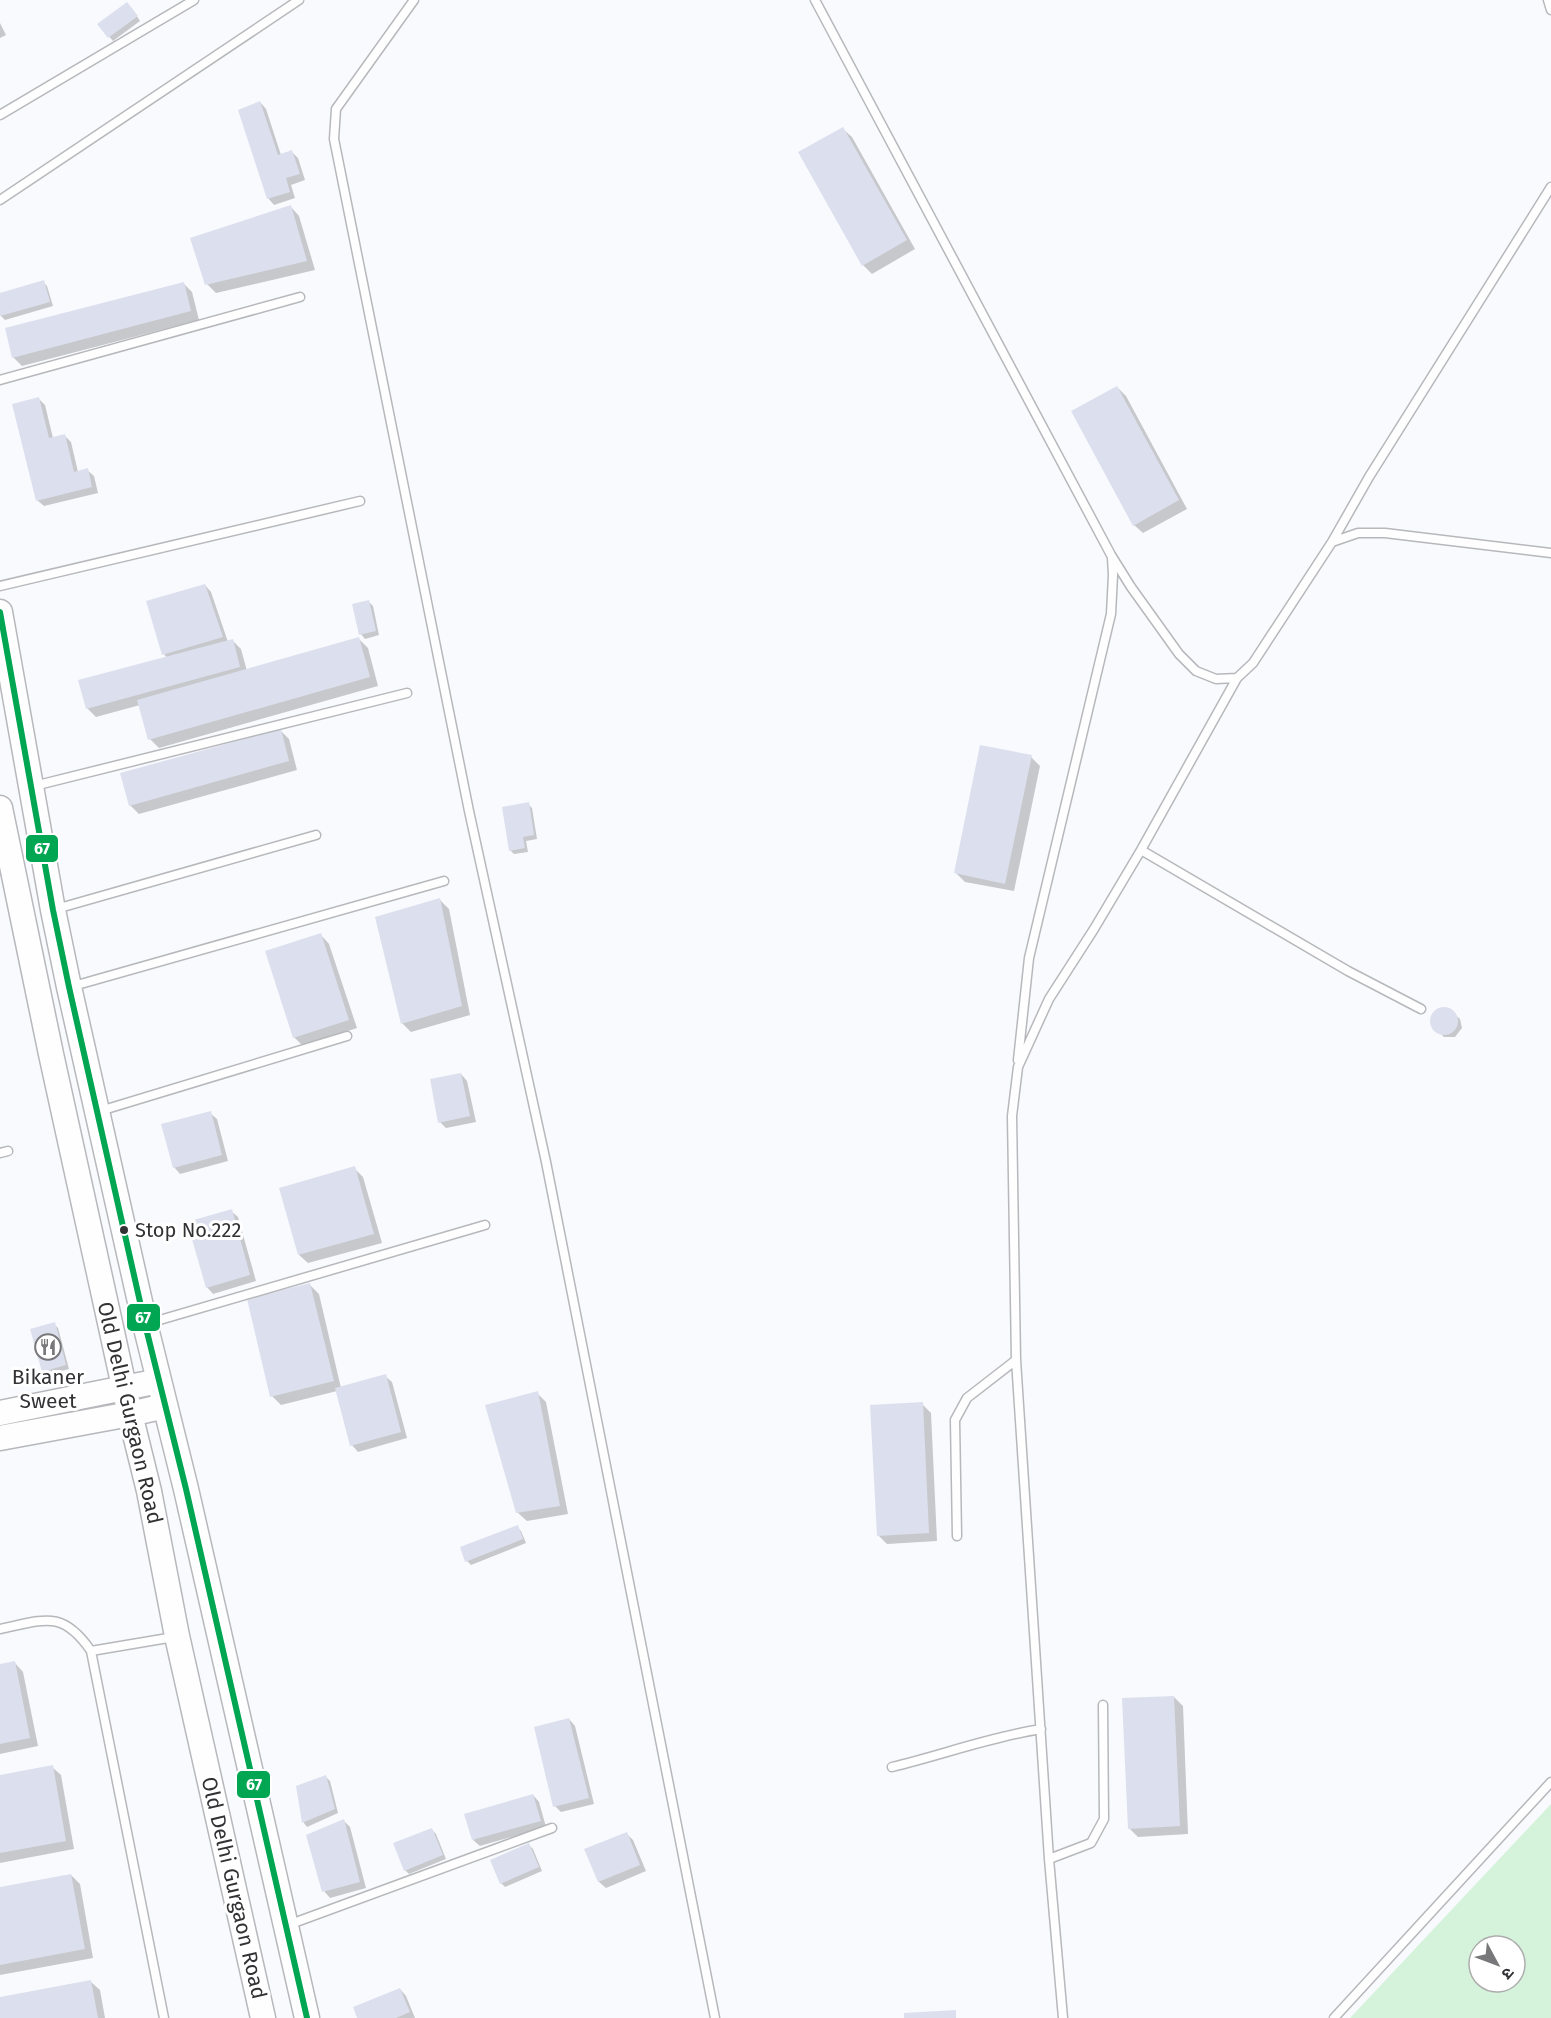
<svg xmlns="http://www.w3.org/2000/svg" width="1551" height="2018" font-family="'Fira Sans','Noto Sans Devanagari',sans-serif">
<rect width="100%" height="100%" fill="#f9fafe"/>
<path fill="#d5f2db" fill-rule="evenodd" d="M 1551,1804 L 1551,2018 L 1350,2018 ZM 1479,1946 L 1515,1946 L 1515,1982 L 1479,1982 Z"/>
<path fill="#0003" d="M 131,7 L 140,21 L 113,41 L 99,25 Z
M 0,23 L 6,35 L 0,38 Z
M 260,102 L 266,109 L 281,155 L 292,152 L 298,158 L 305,180 L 291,185 L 295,198 L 274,205 L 268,198 Z
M 843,129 L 852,137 L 915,249 L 872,274 L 863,265 Z
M 291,207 L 299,216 L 315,270 L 216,293 L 207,284 Z
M 43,282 L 47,286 L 53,306 L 5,320 L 1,316 L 0,294 Z
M 184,284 L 192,292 L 199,320 L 22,366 L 13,357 Z
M 1117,387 L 1126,396 L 1187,509 L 1143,533 L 1134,525 Z
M 39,399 L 45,405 L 53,438 L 64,435 L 71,442 L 78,472 L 87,470 L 94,476 L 98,493 L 44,506 L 37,500 Z
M 205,585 L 211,592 L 228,642 L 232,640 L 241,649 L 247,671 L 359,639 L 368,648 L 378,686 L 159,748 L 150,739 L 140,705 L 96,717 L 87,708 L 167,658 L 164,654 Z
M 369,602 L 373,606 L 379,635 L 365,639 L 361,634 Z
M 280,730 L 289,739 L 297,770 L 139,814 L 130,805 Z
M 1031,757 L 1040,766 L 1014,891 L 965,882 L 956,873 Z
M 528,804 L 532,808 L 537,839 L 526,841 L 528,852 L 514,854 L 510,850 Z
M 440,900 L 449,909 L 470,1015 L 411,1032 L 402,1023 Z
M 321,935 L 329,944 L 357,1028 L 303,1046 L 294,1037 Z
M 1440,1009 L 1449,1009 L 1460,1019 L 1462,1028 L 1455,1037 L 1444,1037 L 1433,1026 L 1432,1018 L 1437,1011 Z
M 461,1074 L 467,1081 L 476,1122 L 446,1128 L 440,1122 Z
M 210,1113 L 217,1119 L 228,1161 L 180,1174 L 174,1167 Z
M 354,1168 L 363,1177 L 382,1243 L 308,1263 L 299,1255 Z
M 231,1211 L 238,1217 L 256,1281 L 213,1294 L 207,1287 Z
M 310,1285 L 319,1294 L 341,1388 L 385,1376 L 392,1382 L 407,1438 L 358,1452 L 352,1445 L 337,1391 L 281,1405 L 272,1396 Z
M 54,1324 L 58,1328 L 69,1369 L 47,1375 L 43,1371 Z
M 537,1393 L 546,1402 L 568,1514 L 527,1521 L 518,1513 Z
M 922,1404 L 931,1413 L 937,1541 L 887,1544 L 878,1535 Z
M 517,1527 L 521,1531 L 526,1543 L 471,1565 L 467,1561 Z
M 15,1663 L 23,1672 L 38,1746 L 0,1754 L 0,1666 Z
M 1174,1697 L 1183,1706 L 1188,1834 L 1138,1837 L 1129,1828 Z
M 569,1719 L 575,1726 L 594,1804 L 561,1812 L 555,1806 Z
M 52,1767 L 61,1775 L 74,1849 L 0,1863 L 0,1776 Z
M 326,1777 L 330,1781 L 338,1813 L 307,1827 L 304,1823 L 298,1787 Z
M 533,1795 L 539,1802 L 546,1827 L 480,1846 L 473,1840 Z
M 343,1820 L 350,1827 L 366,1888 L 330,1898 L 324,1891 Z
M 432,1830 L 436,1834 L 446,1859 L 409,1874 L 405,1870 Z
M 626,1833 L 633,1840 L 646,1871 L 606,1888 L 599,1882 L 586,1850 Z
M 529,1845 L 533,1849 L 542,1871 L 505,1887 L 501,1883 Z
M 71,1875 L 80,1884 L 93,1958 L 0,1975 L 0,1888 Z
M 91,1982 L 100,1990 L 105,2018 L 0,2018 L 0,1998 Z
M 400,1989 L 406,1996 L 415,2018 L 359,2018 Z"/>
<path fill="#dce0ee" d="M 127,2 L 138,16 L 108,38 L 97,24 Z
M 260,101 L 278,155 L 292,150 L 300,174 L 286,178 L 290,192 L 267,199 L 238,110 Z
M 843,127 L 907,240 L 862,266 L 798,152 Z
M 291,205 L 307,261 L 205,285 L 190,238 Z
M 44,280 L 50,302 L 0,316 L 0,293 Z
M 184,282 L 191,311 L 12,358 L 5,328 Z
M 1117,386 L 1179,500 L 1133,526 L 1071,411 Z
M 39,397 L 49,438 L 65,434 L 74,472 L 88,468 L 92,487 L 36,501 L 12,404 Z
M 205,584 L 223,637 L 162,655 L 146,601 Z
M 369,600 L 376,631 L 359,635 L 352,604 Z
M 359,637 L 370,677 L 148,740 L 137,700 Z
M 233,639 L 240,667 L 86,709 L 78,680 Z
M 281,729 L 289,761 L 129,806 L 120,773 Z
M 980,745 L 1032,755 L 1005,884 L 954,873 Z
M 529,802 L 534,835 L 523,837 L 525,848 L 509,851 L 502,807 Z
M 440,898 L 462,1006 L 401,1024 L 375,917 Z
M 321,933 L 349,1020 L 293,1038 L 265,951 Z
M1430 1021a14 14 0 1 1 28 0a14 14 0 1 1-28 0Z
M 461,1073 L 470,1116 L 438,1123 L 430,1079 Z
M 211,1111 L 222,1155 L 173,1168 L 161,1124 Z
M 355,1166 L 374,1234 L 298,1255 L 279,1188 Z
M 232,1209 L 250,1275 L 206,1288 L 187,1222 Z
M 310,1283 L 334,1381 L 270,1397 L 247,1299 Z
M 55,1322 L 66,1365 L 42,1372 L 30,1329 Z
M 386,1374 L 401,1432 L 350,1446 L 335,1388 Z
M 538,1391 L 560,1506 L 516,1513 L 485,1405 Z
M 923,1402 L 929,1533 L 877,1536 L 870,1405 Z
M 518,1525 L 523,1539 L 465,1562 L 460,1547 Z
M 15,1661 L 30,1738 L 0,1744 L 0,1664 Z
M 1174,1696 L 1180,1826 L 1128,1829 L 1122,1698 Z
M 569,1718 L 589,1798 L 553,1807 L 534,1727 Z
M 53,1765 L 66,1841 L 0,1853 L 0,1775 Z
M 326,1775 L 335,1809 L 302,1823 L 296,1786 Z
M 533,1794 L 541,1821 L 472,1840 L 464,1814 Z
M 344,1819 L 360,1882 L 322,1892 L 306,1835 Z
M 432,1828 L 443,1855 L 404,1871 L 393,1843 Z
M 627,1832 L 640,1865 L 598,1882 L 584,1849 Z
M 529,1843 L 539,1867 L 500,1884 L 490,1860 Z
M 71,1874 L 85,1949 L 0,1965 L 0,1887 Z
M 91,1980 L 98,2018 L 0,2018 L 0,1997 Z
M 400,1988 L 410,2012 L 396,2018 L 357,2018 L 353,2007 Z
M 956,2010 L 956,2018 L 904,2018 L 904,2013 Z"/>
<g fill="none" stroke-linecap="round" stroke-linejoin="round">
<g stroke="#b7b8bb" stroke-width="11">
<path id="lane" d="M 414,0 L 336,109 L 334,139 L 469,811 L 546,1162 L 715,2018
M 815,0 L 1111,555 L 1131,587 L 1179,654 L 1196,671 L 1216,679 L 1237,678 L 1253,663 L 1332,542 L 1369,477 L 1551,187
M 1548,0 L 1551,10
M 0,115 L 194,0
M 0,200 L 299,0
M 0,380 L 300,297
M 1332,542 L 1358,533 L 1385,533 L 1551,553
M 0,586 L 360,501
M 34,786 L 407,693
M 1141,850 L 1348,971 L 1421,1009
M 56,909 L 316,835
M 70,987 L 444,881
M 1018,1060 L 1029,958 L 1111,614 L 1113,575 L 1112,558
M 100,1111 L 347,1036
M 0,1153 L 8,1151
M 146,1324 L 485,1225
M 957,1536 L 955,1420 L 967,1398 L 1016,1360
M 0,1629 C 44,1620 62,1609 91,1651 L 164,2018
M 91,1651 L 174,1637
M 892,1767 C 942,1755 990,1737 1041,1729
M 1049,1859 L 1091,1843 L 1104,1819 L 1103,1705
M 288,1925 L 552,1828
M 1063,2018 L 1049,1859 L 1016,1360 L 1012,1116 L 1018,1067 L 1049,999 L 1094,929 L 1141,850 L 1237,678
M 1334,2018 L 1551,1782"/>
</g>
<g stroke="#b7b8bb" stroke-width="27">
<path id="secondary" d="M 0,612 L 53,910 L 69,987 L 145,1324 L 186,1489 L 307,2018
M 0,808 L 51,1054 L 130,1414 L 149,1491 L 177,1636 L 263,2018
M 0,1413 L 159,1381
M 0,1438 L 130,1414 L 165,1406"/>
</g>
<use href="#lane" stroke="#fefeff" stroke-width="8"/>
<use href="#secondary" stroke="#fefeff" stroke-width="24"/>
<g stroke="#fff" stroke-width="10">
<path id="bus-1" d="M 0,612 L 53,910 L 69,987 L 145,1324 L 186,1489 L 307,2018"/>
</g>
<use href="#bus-1" stroke="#00a651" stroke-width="6"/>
</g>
<defs>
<g id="restaurant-ring" transform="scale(1.35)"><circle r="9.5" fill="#fff" stroke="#78787b" stroke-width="1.5"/><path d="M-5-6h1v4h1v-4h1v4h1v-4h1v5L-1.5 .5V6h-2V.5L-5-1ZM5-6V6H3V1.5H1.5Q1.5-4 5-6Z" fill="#78787b"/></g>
</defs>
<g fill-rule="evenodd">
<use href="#restaurant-ring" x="48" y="1347"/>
</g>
<circle fill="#323235" stroke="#fff" stroke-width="2" cx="124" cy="1230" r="5"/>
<g text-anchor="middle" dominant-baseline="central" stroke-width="6" stroke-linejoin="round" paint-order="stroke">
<g font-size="20" fill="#323235" stroke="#fff" text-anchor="start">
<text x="135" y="1230">Stop No.222</text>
</g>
<g font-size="21" fill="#323235" stroke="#fff">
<text x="48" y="1377">Bikaner<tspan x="48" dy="24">Sweet</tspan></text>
</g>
<g font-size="21" fill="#323235" stroke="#fff">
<text transform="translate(130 1413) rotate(77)">Old Delhi Gurgaon Road</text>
<text transform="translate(234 1888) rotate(77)">Old Delhi Gurgaon Road</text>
</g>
</g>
<g stroke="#fff" stroke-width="2">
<rect x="25" y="834" width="34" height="29" rx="6" fill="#00a651"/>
<rect x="126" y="1303" width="35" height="29" rx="6" fill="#00a651"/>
<rect x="236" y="1770" width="35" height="29" rx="6" fill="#00a651"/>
</g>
<g font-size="16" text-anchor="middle" font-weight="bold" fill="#fff">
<text x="42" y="854">67</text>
<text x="143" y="1323">67</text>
<text x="254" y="1790">67</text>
</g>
<g transform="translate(1497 1964) rotate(131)"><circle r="28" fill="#ffffff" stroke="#adadae" stroke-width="1.5"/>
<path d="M0-4.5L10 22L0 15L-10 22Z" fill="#78787b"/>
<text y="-9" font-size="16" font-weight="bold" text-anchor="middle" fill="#323235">उ</text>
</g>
</svg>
